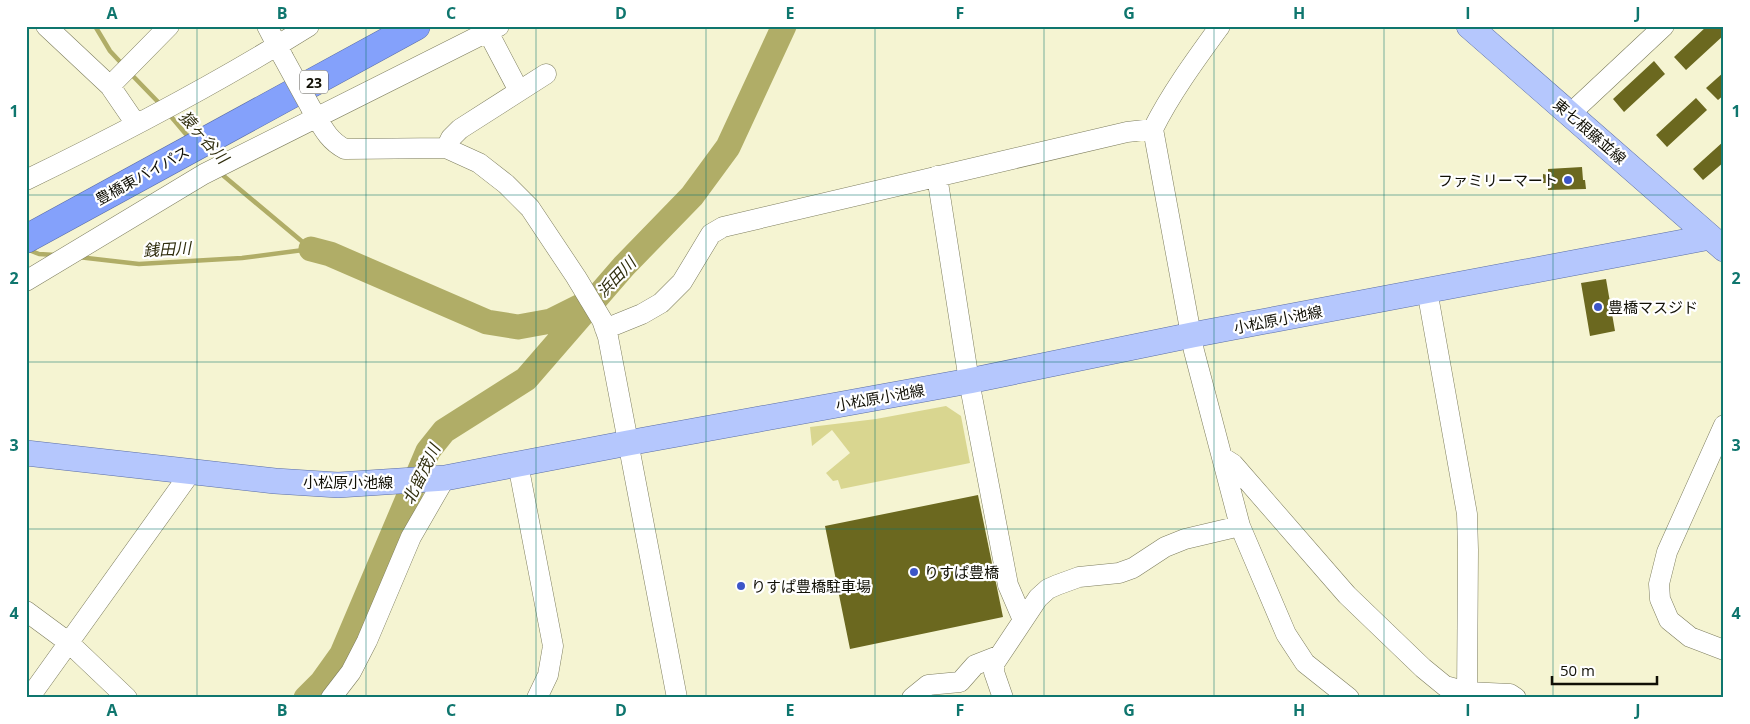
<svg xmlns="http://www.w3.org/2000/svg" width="1750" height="724" font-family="'Open Sans','Noto Sans JP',sans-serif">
<rect width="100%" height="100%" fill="#f5f4d2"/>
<path fill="#d9d690" d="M 946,406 L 961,416 L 970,463 L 841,489 L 838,480 L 833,481 L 826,473 L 850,453 L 832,430 L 812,446 L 810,427 L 876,419 Z"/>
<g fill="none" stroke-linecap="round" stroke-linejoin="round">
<path stroke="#b0ad67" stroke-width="4.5" d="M 95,26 L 110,51 L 123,65
M 130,73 L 161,105
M 168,113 L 190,139
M 219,172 L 311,249
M 29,250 L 39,254 L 55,255
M 78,257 L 139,264 L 242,258 L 311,249"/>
<path stroke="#b0ad67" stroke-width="25" d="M 311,249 L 330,254 L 487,322 L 518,327 L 551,321 L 585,304
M 306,698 L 322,682 L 342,654 L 428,451 L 444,431 L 526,379 L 624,266 L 692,196 L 728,147 L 784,26"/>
</g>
<path fill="#6b681f" d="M 1707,26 L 1722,26 L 1724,28 L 1724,35 L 1686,70 L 1674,57 Z
M 1654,61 L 1665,74 L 1624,112 L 1613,99 Z
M 1724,72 L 1724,95 L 1718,100 L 1706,88 Z
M 1696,98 L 1707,110 L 1667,147 L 1656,135 Z
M 1724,141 L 1724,162 L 1703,180 L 1693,169 Z
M 1582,167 L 1583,180 L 1585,180 L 1586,189 L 1548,190 L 1548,183 L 1543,183 L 1543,174 L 1548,175 L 1548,169 Z
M 1606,279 L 1615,331 L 1590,336 L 1581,283 Z
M 978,495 L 1003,617 L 850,649 L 825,526 Z"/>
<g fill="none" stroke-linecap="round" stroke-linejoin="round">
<g stroke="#7d7d5e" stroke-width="21">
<path id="minor" d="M 46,26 L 110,86 L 136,124
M 267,26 L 283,57
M 1220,26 C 1196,59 1171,93 1153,129 L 1194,351 L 1240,526 L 1286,634 L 1305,663 L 1349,698
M 488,32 L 519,91
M 110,86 L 169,26
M 311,108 C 321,124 327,140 345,149 L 446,148 L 479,163 L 506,184 L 530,208 L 576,277 L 602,320 L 608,337 L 677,698
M 1570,114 L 1664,26
M 446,148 L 451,138 L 460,129 L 546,74
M 937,176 L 969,381 L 1008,585 L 1023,620
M 26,180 C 123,133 218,83 309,26
M 26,281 L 204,174 L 499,26
M 1427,290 L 1467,514 L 1468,550 L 1467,698
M 605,329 L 642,314 L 661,303 L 682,282 L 711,234 L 723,227 L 1127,132 L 1153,129
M 1724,425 L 1667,552 L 1659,584 L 1660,599 L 1669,620 L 1690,637 L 1724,650
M 1222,457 L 1233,464 L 1347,595 L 1423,668 L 1445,686 L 1467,692 L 1510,694 L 1516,698
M 518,464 L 553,646 L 548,675 L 537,698
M 26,611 L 68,642 L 127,698
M 29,698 L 191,472
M 331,698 L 351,672 L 367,641 L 411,537 L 445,478
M 912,698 L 928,685 L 960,682 L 975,665 L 998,656
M 1003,698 L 994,672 L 994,664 L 1038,598 L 1048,589 L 1057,585 L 1079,577 L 1119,573 L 1133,568 L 1165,547 L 1185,539 L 1240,526"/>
</g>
<g stroke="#5b6ea5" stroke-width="26">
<path id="major" d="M 1469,26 L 1724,249
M 26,453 L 275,481 L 338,485 L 445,478 L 628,443 L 969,381 L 1192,335 L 1710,237"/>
</g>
<g stroke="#5b6ea5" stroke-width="29">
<path id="highway" d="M 26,239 L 416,26"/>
</g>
<use href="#minor" stroke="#fff" stroke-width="20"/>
<use href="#major" stroke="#b5c7fd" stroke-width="25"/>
<use href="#highway" stroke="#84a1fb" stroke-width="28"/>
<g stroke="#7d7d5e" stroke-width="21" stroke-linecap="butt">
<path id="minor-bridge" d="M 283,57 L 311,108"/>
</g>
<use href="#minor-bridge" stroke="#fff" stroke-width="20"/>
</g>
<path fill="none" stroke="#0f766e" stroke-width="1" stroke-opacity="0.55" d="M 197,26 L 197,698M 366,26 L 366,698M 536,26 L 536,698M 706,26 L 706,698M 875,26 L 875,698M 1044,26 L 1044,698M 1214,26 L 1214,698M 1384,26 L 1384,698M 1553,26 L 1553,698M 26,195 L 1724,195M 26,362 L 1724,362M 26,529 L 1724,529"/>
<g fill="#3c55c8" stroke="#fff" stroke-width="2">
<circle cx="1568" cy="180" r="5"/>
<circle cx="1598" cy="307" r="5"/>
<circle cx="914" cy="572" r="5"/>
<circle cx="741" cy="586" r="5"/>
</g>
<g text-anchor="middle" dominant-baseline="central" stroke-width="4.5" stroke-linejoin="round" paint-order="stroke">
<rect fill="#fff" stroke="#585750" stroke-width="1" x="300" y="70.5" width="28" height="23" rx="4"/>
<g font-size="14" font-weight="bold" fill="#100f05">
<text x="314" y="82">23</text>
</g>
<g font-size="15" fill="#100f05" stroke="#fff">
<text transform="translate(1590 131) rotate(41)">東七根藤並線</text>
<text transform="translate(142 175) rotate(-29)">豊橋東バイパス</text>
<text transform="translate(1278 319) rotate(-11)">小松原小池線</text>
<text transform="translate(880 397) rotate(-10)">小松原小池線</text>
<text x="348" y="482">小松原小池線</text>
</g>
<g font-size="15" fill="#100f05" stroke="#fff" text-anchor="start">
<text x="1558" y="180" text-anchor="end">ファミリーマート</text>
<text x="1608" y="307">豊橋マスジド</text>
<text x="924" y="572">りすぱ豊橋</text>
<text x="751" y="586">りすぱ豊橋駐車場</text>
</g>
<g font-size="16" font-style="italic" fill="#302e0e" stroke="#fff">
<text transform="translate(204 137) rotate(48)">猿ヶ谷川</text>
<text transform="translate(167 249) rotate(-3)">銭田川</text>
<text transform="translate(616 277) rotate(-46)">浜田川</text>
<text transform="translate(421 474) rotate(-64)">北留茂川</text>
</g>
</g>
<rect width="1750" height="724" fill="none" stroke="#ffffff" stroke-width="55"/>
<path d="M1552 676v8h105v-8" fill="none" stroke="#100f05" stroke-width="2.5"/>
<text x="1560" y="676" font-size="15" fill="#100f05" stroke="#ffffff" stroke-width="4" paint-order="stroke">50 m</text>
<rect x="28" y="28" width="1694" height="668" fill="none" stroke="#0f766e" stroke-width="2"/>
<g font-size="16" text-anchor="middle" font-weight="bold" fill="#0f766e">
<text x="112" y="19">A</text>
<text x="282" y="19">B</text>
<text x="451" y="19">C</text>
<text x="621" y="19">D</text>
<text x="790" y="19">E</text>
<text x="960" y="19">F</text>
<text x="1129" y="19">G</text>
<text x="1299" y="19">H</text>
<text x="1468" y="19">I</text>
<text x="1638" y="19">J</text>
<text x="14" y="117">1</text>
<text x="1736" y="117">1</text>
<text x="14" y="284">2</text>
<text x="1736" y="284">2</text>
<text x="14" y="451">3</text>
<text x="1736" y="451">3</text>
<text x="14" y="619">4</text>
<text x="1736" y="619">4</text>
<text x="112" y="716">A</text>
<text x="282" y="716">B</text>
<text x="451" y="716">C</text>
<text x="621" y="716">D</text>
<text x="790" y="716">E</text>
<text x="960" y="716">F</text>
<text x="1129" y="716">G</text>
<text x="1299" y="716">H</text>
<text x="1468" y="716">I</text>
<text x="1638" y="716">J</text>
</g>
</svg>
